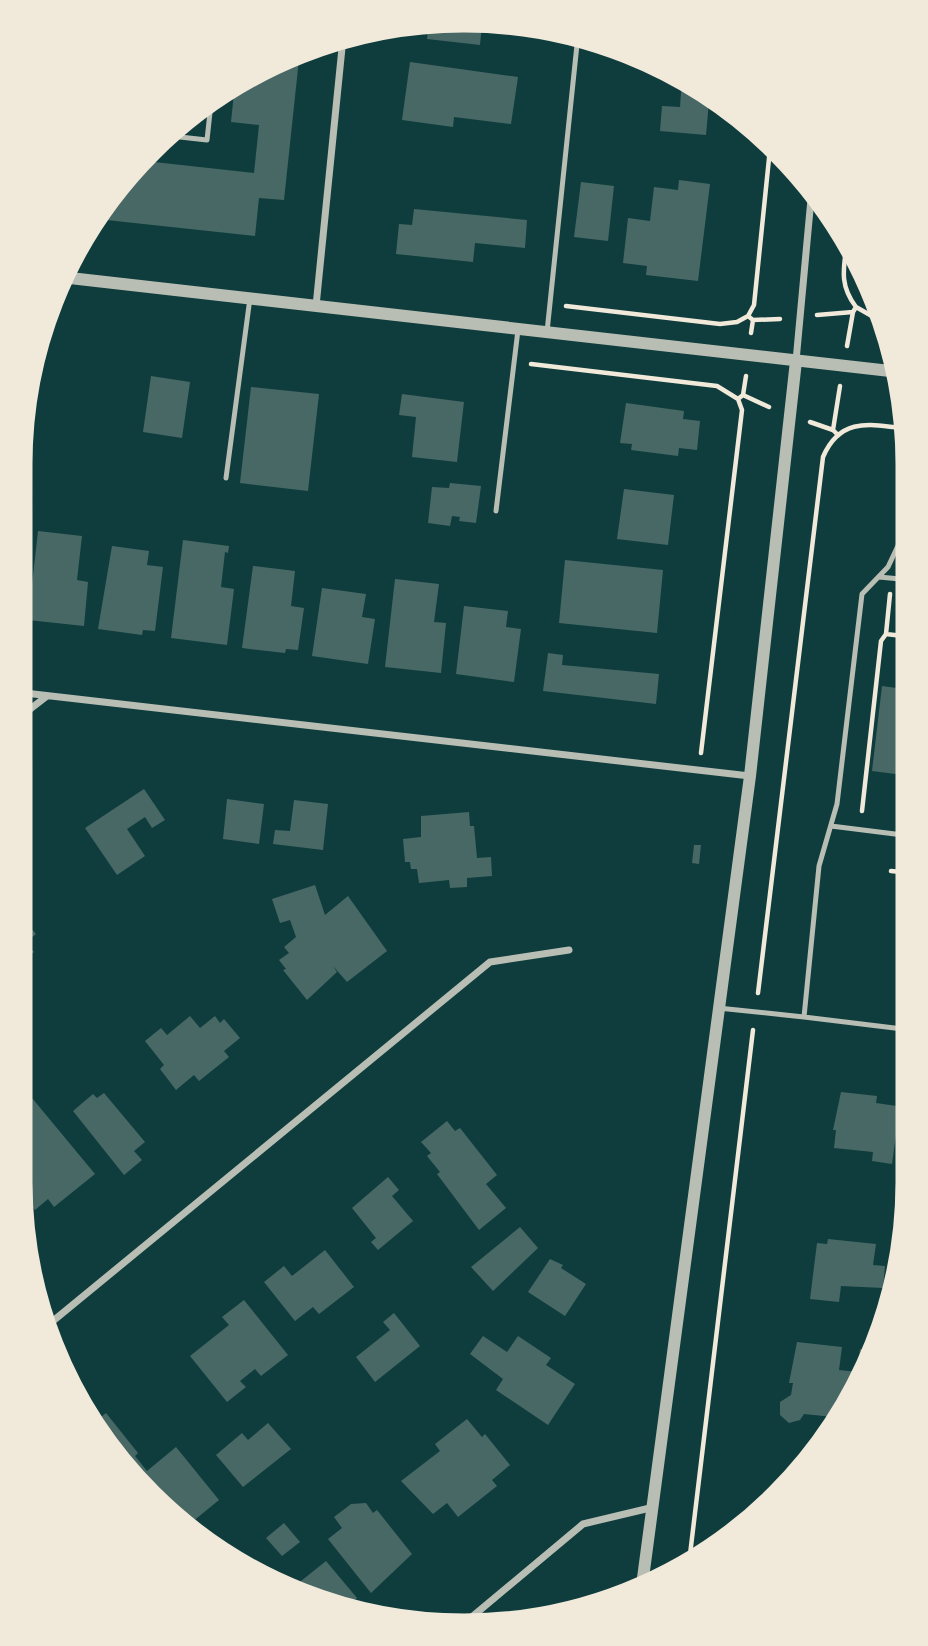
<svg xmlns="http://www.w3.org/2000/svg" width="928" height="1646" font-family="'Open Sans',sans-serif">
<rect width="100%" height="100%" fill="#0f3d3e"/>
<path fill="#486865" d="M 429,24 L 482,24 L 480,45 L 427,39 Z
M 294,58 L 299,59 L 284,200 L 259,198 L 255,236 L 97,219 L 98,208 L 145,161 L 254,173 L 259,125 L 231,122 L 235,83 Z
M 410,62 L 518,77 L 511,124 L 454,117 L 453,127 L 402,120 Z
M 682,79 L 710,90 L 706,135 L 660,131 L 662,106 L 680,107 Z
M 679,180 L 710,184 L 698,281 L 646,275 L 647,266 L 623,263 L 628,218 L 650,221 L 654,187 L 678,190 Z
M 581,182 L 614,186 L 608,241 L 574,237 Z
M 414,209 L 527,220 L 525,248 L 475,243 L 473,262 L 396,254 L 399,224 L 412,225 Z
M 151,376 L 190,382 L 182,438 L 143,432 Z
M 251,387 L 319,394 L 308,491 L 240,483 Z
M 402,394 L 464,402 L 457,462 L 412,457 L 416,417 L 399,415 Z
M 626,403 L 684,411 L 683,419 L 700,421 L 697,450 L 679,448 L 678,456 L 631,450 L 632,444 L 620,443 Z
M 450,483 L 481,486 L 476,523 L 459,521 L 460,517 L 452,516 L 450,526 L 428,523 L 432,487 L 449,488 Z
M 624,489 L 674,495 L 668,545 L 617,539 Z
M 38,531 L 82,536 L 77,580 L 88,582 L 84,626 L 28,620 Z
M 183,540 L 229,546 L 228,553 L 225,552 L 221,587 L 234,589 L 227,645 L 171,638 Z
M 112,546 L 149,551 L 147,565 L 163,567 L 155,631 L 143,630 L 142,635 L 98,629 Z
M 565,560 L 663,570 L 657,633 L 559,623 Z
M 253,566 L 295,571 L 291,606 L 304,608 L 298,650 L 286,649 L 285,653 L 242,648 Z
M 395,579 L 439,584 L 434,622 L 446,623 L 441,673 L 385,667 Z
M 322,588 L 366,594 L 362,617 L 375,619 L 368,664 L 312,656 Z
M 464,606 L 508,611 L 506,627 L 521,629 L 514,682 L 456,674 Z
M 548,653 L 563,655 L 562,665 L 659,674 L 656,704 L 543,691 Z
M 882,686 L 911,690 L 911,776 L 872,771 Z
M 144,789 L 165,820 L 152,828 L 145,817 L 127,829 L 145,856 L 117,875 L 85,828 Z
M 227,799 L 264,804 L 259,844 L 223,839 Z
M 294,800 L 328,804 L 323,850 L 273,844 L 275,830 L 290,831 Z
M 469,812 L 470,826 L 474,826 L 477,858 L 491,857 L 492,876 L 467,878 L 467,887 L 450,888 L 449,880 L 419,883 L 417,869 L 411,869 L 410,862 L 405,862 L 403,839 L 421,837 L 421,816 Z
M 694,845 L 701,845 L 699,864 L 692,863 Z
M 16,850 L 31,868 L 20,877 L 28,886 L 16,896 Z
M 315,885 L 325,915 L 348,896 L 387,951 L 347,982 L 333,966 L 337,972 L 307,1000 L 283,970 L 286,969 L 279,960 L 289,953 L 284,947 L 296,937 L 290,920 L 280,923 L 272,899 Z
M 16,910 L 36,934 L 26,942 L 34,952 L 16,967 Z
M 190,1016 L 200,1028 L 215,1016 L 220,1023 L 224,1019 L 240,1038 L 224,1051 L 229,1057 L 199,1081 L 194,1075 L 176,1090 L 160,1069 L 164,1065 L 145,1041 L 161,1028 L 167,1035 Z
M 841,1092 L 877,1096 L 876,1103 L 911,1108 L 909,1136 L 896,1135 L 892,1164 L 872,1161 L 873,1152 L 834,1148 L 836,1130 L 833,1130 Z
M 104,1093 L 145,1142 L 134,1151 L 142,1160 L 124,1175 L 73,1111 L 93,1094 L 97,1098 Z
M 32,1098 L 95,1174 L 54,1207 L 48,1199 L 35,1210 L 24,1196 L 19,1201 L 16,1182 L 16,1111 Z
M 447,1121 L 455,1131 L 460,1128 L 497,1175 L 486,1184 L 506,1208 L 479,1230 L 437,1174 L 440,1172 L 427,1156 L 431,1153 L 421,1142 Z
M 388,1177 L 399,1190 L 392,1196 L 413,1221 L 378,1250 L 371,1242 L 376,1238 L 352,1208 Z
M 520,1227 L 538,1248 L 493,1291 L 471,1267 Z
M 828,1239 L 876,1244 L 873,1265 L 885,1266 L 883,1288 L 841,1286 L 839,1302 L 810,1299 L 817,1243 L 827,1244 Z
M 325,1250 L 354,1287 L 319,1314 L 313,1307 L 295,1321 L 264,1282 L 284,1266 L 292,1276 Z
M 550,1259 L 563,1265 L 561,1268 L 586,1284 L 565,1316 L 528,1292 Z
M 244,1300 L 288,1355 L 261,1376 L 255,1369 L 240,1381 L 246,1387 L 227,1402 L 190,1356 L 229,1325 L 222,1317 Z
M 394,1313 L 420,1346 L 375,1382 L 356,1357 L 390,1330 L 383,1322 Z
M 483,1336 L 507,1352 L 518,1336 L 551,1358 L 546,1365 L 575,1384 L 548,1425 L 496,1390 L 503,1379 L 470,1354 Z
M 797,1342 L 842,1347 L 839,1370 L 858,1372 L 860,1349 L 876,1351 L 843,1418 L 804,1414 L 800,1420 L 789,1423 L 780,1415 L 780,1402 L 791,1395 L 793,1383 L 789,1383 Z
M 106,1413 L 138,1453 L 135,1456 L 147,1471 L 176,1447 L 219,1500 L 186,1527 L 108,1455 L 92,1424 Z
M 467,1419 L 482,1437 L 485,1434 L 510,1465 L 492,1480 L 497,1486 L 458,1517 L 447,1503 L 433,1514 L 401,1481 L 440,1451 L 435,1444 Z
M 268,1423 L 291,1449 L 243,1487 L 216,1455 L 242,1433 L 248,1440 Z
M 366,1503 L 373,1513 L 377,1510 L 412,1554 L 371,1593 L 328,1539 L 342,1528 L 334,1517 L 351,1504 Z
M 284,1523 L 300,1542 L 282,1556 L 266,1538 Z
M 326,1561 L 357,1598 L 341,1612 L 291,1589 Z"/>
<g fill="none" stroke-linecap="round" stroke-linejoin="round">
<path stroke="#f1e9da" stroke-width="4.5" d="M 848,234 C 845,264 837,282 856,307 L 853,312
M 566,306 L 720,324 L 737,322 L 748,316 L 753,320
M 856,307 L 877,319 L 889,322
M 817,315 L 853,312 L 847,346
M 748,316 L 754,305 L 771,139
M 751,333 L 753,320 L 780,319
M 531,364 L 717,386 L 738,399
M 746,376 L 743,395 L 769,407
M 810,422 L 833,430
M 838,435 L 833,430 L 840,386
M 890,594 L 886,634 L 911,637
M 701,753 L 742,410 L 738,399 L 743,395
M 862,811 L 881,641 L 886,634
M 891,871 L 911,873
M 758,993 L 823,457 C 841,415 873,425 910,429
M 689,1563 L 753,1030"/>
<path stroke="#b8beb3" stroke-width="5" d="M 171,136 L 207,140 L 212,94
M 811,197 L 821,199
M 547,332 L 578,35
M 226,478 L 250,298
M 496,511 L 518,330
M 879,577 L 911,580
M 831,826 L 911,836
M 718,1008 L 804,1017 L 819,866 L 837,804 L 862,594 L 888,567 L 911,518
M 804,1017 L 911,1030
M 904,1029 L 911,971"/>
<path stroke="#b8beb3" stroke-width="7" d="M 316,306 L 343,38
M 796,361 L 812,188
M 16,692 L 750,776
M 16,720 L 47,696
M 42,1330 L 490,962 L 569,950
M 461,1626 L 583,1524 L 650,1508"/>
<path stroke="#b8beb3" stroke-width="12" d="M 61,277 L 899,372
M 641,1593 L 750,776 L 796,361"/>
</g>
<path d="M0 0H928V1646H0ZM464 28H464A436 436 0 0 1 900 464V1182A436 436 0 0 1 464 1618H464A436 436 0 0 1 28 1182V464A436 436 0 0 1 464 28Z" fill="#f1e9da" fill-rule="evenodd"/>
<path fill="none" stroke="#f1e9da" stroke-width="9" d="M464 28H464A436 436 0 0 1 900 464V1182A436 436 0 0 1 464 1618H464A436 436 0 0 1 28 1182V464A436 436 0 0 1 464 28Z"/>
</svg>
